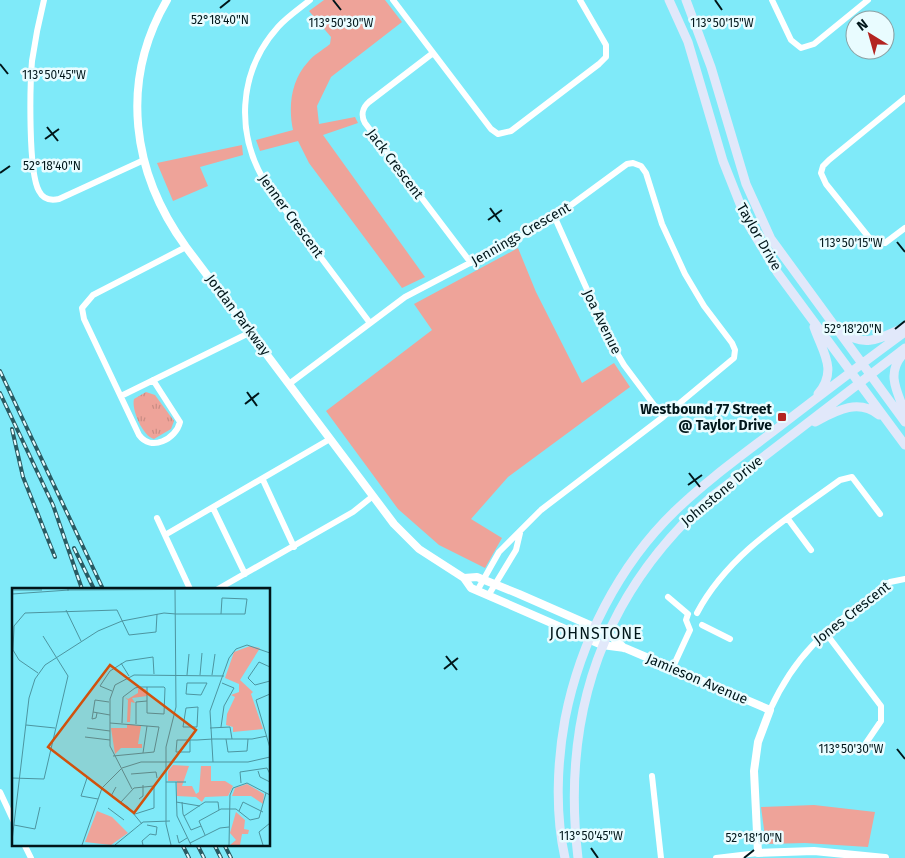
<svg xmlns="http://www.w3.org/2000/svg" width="905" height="858" font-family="'Fira Sans',sans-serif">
<defs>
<pattern id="grass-tufts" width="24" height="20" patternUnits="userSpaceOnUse" patternTransform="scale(1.25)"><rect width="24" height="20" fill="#eea399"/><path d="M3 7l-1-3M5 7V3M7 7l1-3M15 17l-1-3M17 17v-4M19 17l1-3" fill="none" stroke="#ca8c83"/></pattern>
</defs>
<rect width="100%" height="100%" fill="#7feaf9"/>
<path fill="url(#grass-tufts)" d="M 146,392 L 155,395 L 174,421 L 171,429 L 154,439 C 143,437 131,409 134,399 Z"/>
<path fill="#eea399" d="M 324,0 L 385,0 L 402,22 L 331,77 L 317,106 L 319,124 L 355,117 L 358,123 L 323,135 L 425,277 L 402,288 L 309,163 L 298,141 L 260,151 L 256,140 L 293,130 C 288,107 291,80 308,62 C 313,55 323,50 330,44 L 331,37 L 309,11 Z
M 242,145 L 243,155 L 200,167 L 208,186 L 173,201 L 157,163 Z
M 518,248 L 536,292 L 582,383 L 614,363 L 630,387 L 508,477 L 471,519 L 502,538 L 485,568 L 439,545 L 398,509 L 326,411 L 432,330 L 414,304 Z
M 814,805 L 875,812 L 868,847 L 805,843 L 766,844 L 761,807 Z"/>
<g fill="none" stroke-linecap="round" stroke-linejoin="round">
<path stroke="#fff" stroke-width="6" d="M 44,0 C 39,20 35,40 32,61 C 30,85 28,172 39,191 C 43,199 50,201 59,199 L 144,160
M 310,0 C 299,9 287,17 278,27 C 237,73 235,136 268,187 L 370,323
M 393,0 L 491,129 L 498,134 L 511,131 L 599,64 L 606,57 L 606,45 L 580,0
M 772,0 L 791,40 L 801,48 L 814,44 L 868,0
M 433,53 L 369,102 C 362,108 361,116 365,123 L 471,263
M 905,98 L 829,160 L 823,166 L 821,173 L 826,184 L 871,240 L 885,243 L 905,228
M 555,218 L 611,343 L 624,365 L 663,417
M 153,380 L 180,422 C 176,439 151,452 139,435 L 84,319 L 82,308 L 93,295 L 186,247
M 289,384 L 405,297 L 548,222 L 627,164 L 633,163 L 641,166 L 646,173 L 662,224 L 685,274 L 704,306 L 732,343 L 735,350 L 734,358 L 663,417 L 541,510 L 499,552 L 477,591
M 121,396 L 251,332
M 263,480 L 294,547
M 213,508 L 245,574
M 157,518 L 190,589
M 788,519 L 811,550
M 165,535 L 330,439
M 218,589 L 353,512 L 373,496
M 488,596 L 516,550 L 520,533
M 668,597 L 688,614
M 697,613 C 728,554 788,518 840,480 L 852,477 L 880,514
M 702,625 L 730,639
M 825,632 L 881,706 L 881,721 L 866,743
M 672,669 L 690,630 L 686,620 L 688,614
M 770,710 C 800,644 836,624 890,582 L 905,579
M 652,776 L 661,858
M 0,792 L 14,822
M 24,844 L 31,858
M 716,858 L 758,853"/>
<path stroke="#fff" stroke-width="8" d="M 167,0 C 119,82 132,173 186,247 L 394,524 L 419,549 L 464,578 L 471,588 L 602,645 L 625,648 L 770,710 L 758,742 L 754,771 L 758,853 L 814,851 L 885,858
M 464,578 L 477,577 L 519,594 L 608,633 L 624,648"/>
<path stroke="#e1e8fa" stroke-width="9" d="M 669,0 L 688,42 L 723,161 L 748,224 L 777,272 L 905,445
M 686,0 L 711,67 L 746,184 L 771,239 L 905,422
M 814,327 C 823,353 838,370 818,394
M 841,331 C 865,349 881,338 905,327
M 904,353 C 886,372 896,390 905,412
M 815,422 C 836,411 858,398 879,415
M 565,858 C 555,814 557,763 565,719 C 580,642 619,565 675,511 C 706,481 741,456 775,430 C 818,397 861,364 905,332
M 578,858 C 561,715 602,594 710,498 L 905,348"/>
<g stroke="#2a5b63" stroke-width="4">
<path id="rail" d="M 0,371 L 103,589
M 0,393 L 53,505 L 82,589
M 12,429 L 23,477 L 55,557
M 74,548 L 94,589
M 182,844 L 189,858
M 197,844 L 204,858
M 214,844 L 221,858
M 224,844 L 231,858"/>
</g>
<use href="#rail" stroke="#e9fcff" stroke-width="2" stroke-dasharray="5.5" stroke-linecap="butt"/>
</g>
<path fill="none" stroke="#01161a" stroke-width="2" d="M 333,0 L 341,10M 715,0 L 722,10M 220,8 L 230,0M 0,64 L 8,74M 47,127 L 58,141M 45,139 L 59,129M 0,173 L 10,166M 490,208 L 500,222M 488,220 L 502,210M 897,242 L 905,252M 895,329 L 905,321M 247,392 L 257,406M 245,404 L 259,393M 689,473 L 700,487M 688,485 L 702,475M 446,656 L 457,670M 444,669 L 458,658M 897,749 L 905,759M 591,848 L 598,858M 744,858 L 754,850"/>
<rect fill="#b32421" stroke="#e9fcff" stroke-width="2" x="777" y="412" width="10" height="10" rx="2.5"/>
<g text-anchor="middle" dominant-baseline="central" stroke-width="5" stroke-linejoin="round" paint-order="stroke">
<g font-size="14" fill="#01161a" stroke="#e9fcff">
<text transform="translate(395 164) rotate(53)">Jack Crescent</text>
<text transform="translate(291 216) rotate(54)">Jenner Crescent</text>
<text transform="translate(521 234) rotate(-30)">Jennings Crescent</text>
<text transform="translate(759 237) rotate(60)">Taylor Drive</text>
<text transform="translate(238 315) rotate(53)">Jordan Parkway</text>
<text transform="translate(602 322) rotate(64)">Joa Avenue</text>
<text transform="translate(722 491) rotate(-40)">Johnstone Drive</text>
<text transform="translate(852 613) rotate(-38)">Jones Crescent</text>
<text transform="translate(697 679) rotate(23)">Jamieson Avenue</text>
</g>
<g font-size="14" font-weight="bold" fill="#01161a" stroke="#e9fcff" text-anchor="end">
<text x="772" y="409">Westbound 77 Street<tspan x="772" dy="16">@ Taylor Drive</tspan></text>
</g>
<g font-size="16" letter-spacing="1" fill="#01161a" stroke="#e9fcff">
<text x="596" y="633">JOHNSTONE</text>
</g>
</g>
<g transform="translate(12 588)">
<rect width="258" height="258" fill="#7feaf9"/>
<path d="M 235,196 L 252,206 L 251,216 L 239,208 L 220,208 L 223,200 ZM 224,224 L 233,232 L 232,241 L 237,242 L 236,246 L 230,246 L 228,257 L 218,257 L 224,252 L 218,245 Z" fill="#eea399"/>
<path d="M 238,58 L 248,60 L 228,92 L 241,104 L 239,106 L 251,141 L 221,144 L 221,139 L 214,137 L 215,126 L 223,109 L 219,107 L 227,104 L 227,96 L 213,90 L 222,64 ZM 126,100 L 134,101 L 135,108 L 120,110 L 123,115 L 119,114 L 118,134 L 115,134 L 116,112 L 112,109 L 116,111 L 126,105 ZM 115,136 L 129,138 L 126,156 L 130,156 L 130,160 L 109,160 L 103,166 L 99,140 L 115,140 ZM 161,177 L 177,178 L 170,198 L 180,198 L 184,206 L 187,204 L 189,178 L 199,178 L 199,193 L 213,193 L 221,198 L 216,208 L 193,209 L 190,214 L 184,209 L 165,208 L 165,193 L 156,193 L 156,183 ZM 85,223 L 100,229 L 116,245 L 99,257 L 73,254 Z" fill="#eea399"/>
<path fill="none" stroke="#4d95a0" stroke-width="1" d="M 0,2 L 30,2M 55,2 L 258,1M 0,6 L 57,2M 54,22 L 69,53M 109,75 L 117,88M 258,79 L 247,74 L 236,90 L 243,97 L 258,93M 26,85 L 7,72 L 1,62 L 2,38 L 13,25 L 105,22 L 117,47 L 144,44 L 145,26M 175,87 L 177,66M 188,87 L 190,65M 200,87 L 203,66M 195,95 L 189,107 L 174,106 L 175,95 ZM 100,103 L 88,98 L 98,83 L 114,73 L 141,69 L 142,86M 258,106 L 244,112 L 258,160M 186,119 L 185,139 L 171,139 L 174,120 ZM 81,124 L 98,127M 85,125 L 84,130 L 80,131 L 83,112 L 97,114M 98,135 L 147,139 L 142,164 L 101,168M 110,135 L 111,109 L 123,100 L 127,99 L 152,99 L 153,100 L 152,126 L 135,125 L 135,99M 124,136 L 124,114 L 135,113M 14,137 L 43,140M 209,139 L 212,118 L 222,100 L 210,95M 75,140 L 98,143M 198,140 L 218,139 L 220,151M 73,149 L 98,152M 214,151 L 216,164 L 235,163 L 236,151M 178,152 L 178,164 L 164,164 L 165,152 L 185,152 L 201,151 L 240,151 L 255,148M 131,165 L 135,138M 201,174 L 198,123 L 217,70 L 224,61 L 235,57 L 258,65M 246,183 L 248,189 L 258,194M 119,186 L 144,184 L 145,190M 0,190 L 32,191 L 56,88 L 31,48M 75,190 L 69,208 L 86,211M 154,194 L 174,194M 164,194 L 165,228 L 179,257M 229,195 L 228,184 L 255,180 L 258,186M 104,199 L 99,208 L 116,219 L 130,236M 120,201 L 98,158 L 98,111 L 103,97 L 122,87 L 212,88M 127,211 L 131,208 L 131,197M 109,214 L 122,200 L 142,198 L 142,220 L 123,226M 164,214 L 188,218M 170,214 L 171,226 L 179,242 L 189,238M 96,220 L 112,232M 227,223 L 231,214 L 251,224M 172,228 L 193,214 L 206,214 L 207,222M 2,237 L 23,241 L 28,219M 135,237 L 145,239 L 144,247M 165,247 L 167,255 L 175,250M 193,247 L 187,233 L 209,221 L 224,221 L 238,232 L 247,230 L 254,205M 0,253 L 17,110 L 23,91 L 33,77 L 86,43 L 110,33 L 152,25 L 164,26 L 233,26 L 235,11 L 210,10 L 209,26M 178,255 L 208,240 L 217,239M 70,257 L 90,200 L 110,180 L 129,174 L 236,174 L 258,169M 103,257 L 131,234 L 158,233M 131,257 L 130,253 L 138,246 L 144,247M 159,257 L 154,236 L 154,159 L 164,119 L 163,1M 217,257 L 218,207 L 221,200 L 235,195 L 258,207M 251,257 L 247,244 L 258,235"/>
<path fill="#d1520d" fill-opacity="0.15" stroke="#d1520d" stroke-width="2.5" d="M 98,77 L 184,142 L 122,225 L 36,159 Z"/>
<rect width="258" height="258" fill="none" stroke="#01161a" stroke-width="2.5"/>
</g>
<g font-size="12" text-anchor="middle" fill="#01161a" stroke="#e9fcff" stroke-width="5" stroke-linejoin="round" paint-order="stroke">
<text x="220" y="24">52°18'40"N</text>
<text x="341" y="27">113°50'30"W</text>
<text x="722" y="27">113°50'15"W</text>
<text x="54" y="79">113°50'45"W</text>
<text x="52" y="170">52°18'40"N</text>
<text x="851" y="247">113°50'15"W</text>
<text x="853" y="333">52°18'20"N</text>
<text x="851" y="753">113°50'30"W</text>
<text x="591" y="840">113°50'45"W</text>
<text x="754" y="842">52°18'10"N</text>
</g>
<g transform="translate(870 35) rotate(323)"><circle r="24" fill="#e9fcff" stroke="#8ca0a3"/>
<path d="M0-4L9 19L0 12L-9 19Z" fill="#b32421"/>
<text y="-8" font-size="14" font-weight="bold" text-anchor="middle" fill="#01161a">N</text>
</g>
</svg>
